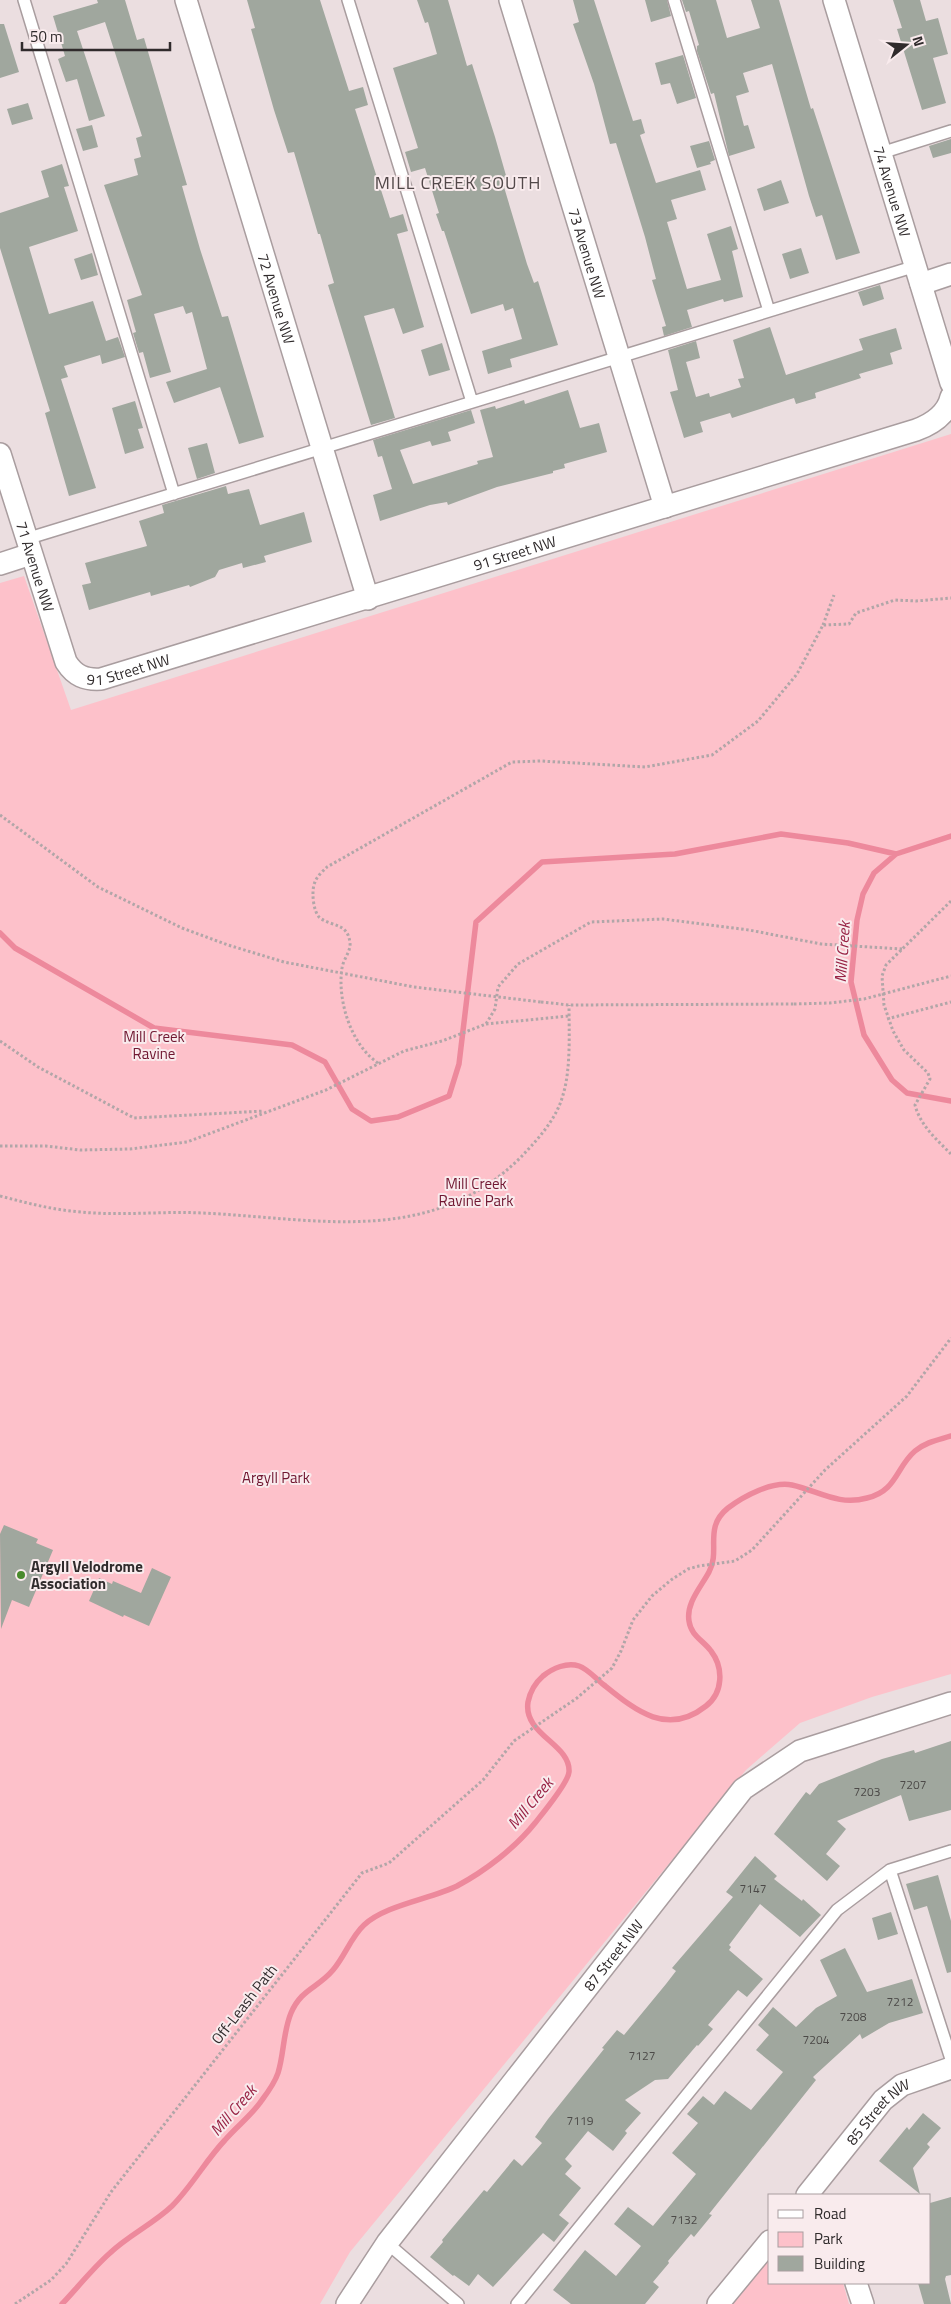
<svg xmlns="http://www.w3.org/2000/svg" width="951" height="2304" font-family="'Titillium Web',sans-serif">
<rect width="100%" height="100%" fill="#ebdee0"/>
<path fill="#fdc1ca" d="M 951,434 L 951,1674 L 872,1697 L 800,1723 L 746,1770 L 350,2252 L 320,2304 L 0,2304 L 0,583 L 24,576 L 71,710 Z
M 770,2250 L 770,2283 L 843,2283 L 849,2304 L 726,2304 Z"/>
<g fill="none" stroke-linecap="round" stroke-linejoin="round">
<path stroke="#ed899c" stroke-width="5.5" d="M 951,836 L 896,854 L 874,873 L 863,894 L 857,920 L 851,982 L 864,1035 L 892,1080 L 907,1093 L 951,1101
M 0,933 L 15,948 L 154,1028 L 292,1045 L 325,1062 L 352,1109 L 371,1121 L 398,1117 L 449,1096 L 459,1064 L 476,922 L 542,862 L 675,854 L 781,834 L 848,843 L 896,854
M 62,2304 C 78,2287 93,2268 110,2253 C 129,2235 153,2224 172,2206 C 192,2186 206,2160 225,2140 C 237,2126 252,2115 262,2100 C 268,2092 275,2082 278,2073 C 284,2054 283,2032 291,2013 C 301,1989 318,1988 333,1970 C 345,1956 351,1937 364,1925 C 385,1905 431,1899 457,1886 C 485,1871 515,1848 535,1823 C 543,1813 568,1783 569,1772 C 571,1744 523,1735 528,1702 C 530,1692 535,1683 543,1676 C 553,1668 567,1662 579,1666 C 588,1669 596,1679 604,1685 C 635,1710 667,1737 706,1706 C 723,1693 724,1668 711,1651 C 703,1640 691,1636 689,1621 C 686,1603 701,1587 709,1572 C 721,1550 703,1528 728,1508 C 744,1496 772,1481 792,1485 C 819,1491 838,1506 867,1498 C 897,1491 896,1467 915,1451 C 926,1442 938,1440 951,1436"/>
</g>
<path fill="#a0a79e" d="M 97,0 L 125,0 L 137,40 L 144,38 L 187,185 L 182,186 L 200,249 L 222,317 L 228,316 L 264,437 L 239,444 L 220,387 L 174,403 L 166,382 L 207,369 L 192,312 L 186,314 L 183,306 L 154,314 L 171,372 L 150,378 L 143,352 L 139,353 L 133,333 L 136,332 L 127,300 L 142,295 L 104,185 L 138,175 L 134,159 L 141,157 L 136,138 L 142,136 L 105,22 L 77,31 L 105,116 L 89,121 L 77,79 L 66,82 L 58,59 L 65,56 L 53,16 L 98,3 Z
M 247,0 L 320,0 L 349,91 L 363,87 L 368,105 L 355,109 L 390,218 L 403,214 L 408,231 L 397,234 L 424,327 L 403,334 L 394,308 L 364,316 L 395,418 L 371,425 L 328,285 L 334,283 L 320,234 L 318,234 L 294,152 L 288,153 L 274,110 L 251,29 L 255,28 Z
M 417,0 L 448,0 L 467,66 L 472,64 L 495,137 L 509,186 L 504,187 L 527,264 L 534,283 L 538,281 L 558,345 L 510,359 L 512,367 L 488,374 L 482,351 L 522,339 L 513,308 L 505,311 L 503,304 L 471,314 L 444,231 L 442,231 L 436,214 L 439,213 L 425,168 L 411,172 L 405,152 L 418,148 L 393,68 L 437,54 L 428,22 L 425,23 Z
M 573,0 L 594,0 L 633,121 L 641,119 L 645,133 L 640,135 L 656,183 L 700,170 L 706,190 L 671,200 L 677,219 L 667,222 L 687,289 L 721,280 L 707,234 L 731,226 L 738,249 L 732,251 L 743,297 L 724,302 L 723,299 L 687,310 L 692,327 L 664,336 L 662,327 L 666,326 L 652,280 L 656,279 L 645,237 L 616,143 L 610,144 L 594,84 L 573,24 L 579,22 Z
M 645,0 L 667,0 L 671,16 L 651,22 Z
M 682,0 L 716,0 L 727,38 L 760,28 L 751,0 L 779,0 L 811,109 L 813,108 L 860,253 L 836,260 L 822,215 L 816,217 L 809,196 L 772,64 L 743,73 L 749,92 L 736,96 L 744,126 L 748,125 L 755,148 L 729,156 L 714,93 L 711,94 L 697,51 L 697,46 L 699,45 L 689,11 L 686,12 Z
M 893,0 L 920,0 L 926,21 L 938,18 L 948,54 L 933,58 L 946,103 L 922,110 L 897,29 L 902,28 Z
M 0,24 L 4,24 L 19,72 L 0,78 Z
M 683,55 L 696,98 L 677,104 L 670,83 L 661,85 L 655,63 Z
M 28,103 L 33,119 L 12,125 L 7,109 Z
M 92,125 L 98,147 L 83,151 L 76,129 Z
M 951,139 L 951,153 L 933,158 L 929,146 Z
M 709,141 L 715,160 L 710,162 L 711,164 L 697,168 L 690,146 Z
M 62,164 L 69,186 L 64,187 L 78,231 L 29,247 L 49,314 L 93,301 L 106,341 L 118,337 L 125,357 L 102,364 L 100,355 L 64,366 L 68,377 L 61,379 L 96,488 L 69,496 L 45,413 L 50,411 L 0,248 L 0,213 L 49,197 L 41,171 Z
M 781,180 L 789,203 L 764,211 L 757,189 Z
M 801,248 L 809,273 L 790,279 L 782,254 Z
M 92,253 L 98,275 L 81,280 L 74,259 Z
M 880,285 L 884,299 L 863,306 L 858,292 Z
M 770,327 L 786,375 L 863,350 L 859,339 L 896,328 L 902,349 L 890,353 L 893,364 L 859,374 L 861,378 L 815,393 L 816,398 L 796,404 L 794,398 L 732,418 L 730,413 L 700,422 L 703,432 L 684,438 L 670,392 L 678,390 L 668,350 L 696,341 L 700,358 L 686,362 L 696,397 L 709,393 L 710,397 L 741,387 L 738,379 L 744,378 L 733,340 Z
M 442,343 L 450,370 L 429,376 L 421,350 Z
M 568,390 L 580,428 L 599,423 L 607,452 L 564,464 L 565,468 L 553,471 L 553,473 L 497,487 L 448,505 L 447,502 L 430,505 L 380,521 L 373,495 L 392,489 L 382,456 L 378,457 L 373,440 L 471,410 L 475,423 L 448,432 L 451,441 L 432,446 L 430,441 L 400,450 L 413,484 L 478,464 L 477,461 L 493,457 L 480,410 L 495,406 L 496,409 L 524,400 L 525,404 Z
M 135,401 L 143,428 L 138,429 L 144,448 L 125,454 L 112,408 Z
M 207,443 L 215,473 L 197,479 L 188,448 Z
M 226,486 L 228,494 L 249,489 L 260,525 L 304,512 L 312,542 L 264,556 L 266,562 L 243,568 L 242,563 L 219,570 L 215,577 L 190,587 L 189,585 L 151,596 L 150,592 L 89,610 L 82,585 L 91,583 L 85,563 L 147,546 L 139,521 L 164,513 L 162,505 Z
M 4,1525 L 38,1539 L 36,1543 L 53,1550 L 29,1607 L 12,1600 L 1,1629 L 0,1534 Z
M 152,1568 L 171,1577 L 149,1626 L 124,1615 L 123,1617 L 89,1601 L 99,1578 L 112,1584 L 113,1581 L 141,1593 Z
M 951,1741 L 951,1810 L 909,1821 L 901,1795 L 837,1821 L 846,1829 L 826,1854 L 840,1866 L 827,1881 L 774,1834 L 806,1792 L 810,1795 L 819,1784 L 882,1759 L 914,1750 L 915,1753 Z
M 755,1856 L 777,1876 L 774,1879 L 802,1901 L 803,1899 L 821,1915 L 800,1937 L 760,1904 L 729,1945 L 731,1947 L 729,1950 L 763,1979 L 747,1997 L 738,1990 L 708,2025 L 713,2029 L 698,2046 L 697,2045 L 668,2079 L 655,2080 L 625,2100 L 641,2113 L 625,2131 L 627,2133 L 613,2151 L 588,2131 L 565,2159 L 572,2166 L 565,2174 L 581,2188 L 559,2215 L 569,2223 L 554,2242 L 543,2233 L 493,2287 L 478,2274 L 469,2286 L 454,2275 L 453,2276 L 430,2257 L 443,2242 L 442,2240 L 484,2190 L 487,2192 L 514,2159 L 522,2166 L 542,2143 L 535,2137 L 548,2119 L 604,2049 L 602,2048 L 617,2030 L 624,2035 L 666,1984 L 676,1971 L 672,1968 L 733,1897 L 726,1892 Z
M 938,1875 L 951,1921 L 951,1972 L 947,1973 L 927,1906 L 914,1910 L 906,1884 Z
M 891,1912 L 898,1934 L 878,1940 L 872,1918 Z
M 845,1948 L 867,1992 L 912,1979 L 923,2013 L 889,2023 L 862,2039 L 860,2034 L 813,2077 L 816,2080 L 709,2214 L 712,2215 L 694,2237 L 691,2234 L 668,2261 L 669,2263 L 653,2282 L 659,2287 L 645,2304 L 571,2304 L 553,2290 L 585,2250 L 616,2276 L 641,2246 L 614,2224 L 628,2207 L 653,2226 L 696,2174 L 672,2153 L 698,2123 L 687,2114 L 703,2096 L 714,2105 L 725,2091 L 751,2110 L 783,2072 L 756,2050 L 769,2035 L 758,2025 L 773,2007 L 796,2027 L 816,2008 L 837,1996 L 820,1960 Z
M 923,2113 L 941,2128 L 927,2144 L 930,2147 L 913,2168 L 920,2194 L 879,2161 L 907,2127 L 909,2130 Z
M 951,2197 L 951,2275 L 946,2276 L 945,2279 L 951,2304 L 924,2304 L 918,2283 L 930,2283 L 930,2203 Z"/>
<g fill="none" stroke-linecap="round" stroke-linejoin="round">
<g stroke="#a99d9f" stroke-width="14">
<path id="service" d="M 24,0 L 174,494
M 348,0 L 472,402
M 674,0 L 769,311
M 881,153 L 951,131
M 26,539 L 916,266
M 890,1870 L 951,2059
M 387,2243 L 458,2304
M 517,2304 L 837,1910 L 890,1870 L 951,1851"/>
</g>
<g stroke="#a99d9f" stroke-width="24">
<g id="minor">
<path id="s1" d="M 186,0 L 368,599"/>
<path id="s2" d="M 510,0 L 665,507"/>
<path id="s3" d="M 834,0 L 951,383"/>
<path d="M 921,284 L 951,274"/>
<path id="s4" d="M 0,454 L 66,662 C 75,676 85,680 101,679 L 916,430 C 932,424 947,415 951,397"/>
<path d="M 0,564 L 31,554"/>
<path id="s5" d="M 807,2195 L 883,2100 L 902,2085 L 951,2068"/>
<path d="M 856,2283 L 863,2304"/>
<path id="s6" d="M 347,2304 L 387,2243 L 743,1789 L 800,1751 L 951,1703"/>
<path d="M 718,2304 L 770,2241"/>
</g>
</g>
<path stroke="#b1a6a8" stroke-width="3" stroke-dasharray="2.5 2.5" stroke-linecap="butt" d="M 823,625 L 834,595
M 0,815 L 98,887 L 182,928 L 228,945 L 284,962 L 414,987
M 951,901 L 886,965 L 882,976 L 884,1005 L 893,1031 L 904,1050 L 928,1073 L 930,1079 L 915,1105 C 920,1125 937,1140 951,1154
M 541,1002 L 569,1005 L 794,1004
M 887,1019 L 951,1002
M 486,1024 L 569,1016
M 0,1041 L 38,1067 L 134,1118 L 264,1111
M 378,1063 C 351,1045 337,1000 342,968 C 343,960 351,951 350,943 C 348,923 333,927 320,918 C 313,912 311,890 315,882 C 317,876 323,871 327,867 L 512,762 L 541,761 L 645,767 L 712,755 L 758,721 L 797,674 L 823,625 L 849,624 L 856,613 L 895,600 L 916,601 L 951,598
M 0,1146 L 46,1146 L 80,1150 L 130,1149 L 187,1142 L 326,1090 L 404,1051 L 442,1041 L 486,1024 L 495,1009 L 498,987 L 518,964 L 591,922 L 663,919 L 749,930 L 821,944 L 902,949
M 0,1196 C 27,1203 53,1210 81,1212 C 121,1216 162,1211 202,1213 C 316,1218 430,1248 521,1157 C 538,1139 556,1120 563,1095 C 571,1069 569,1032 569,1005
M 15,2304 L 51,2280 L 66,2264 L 111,2192 L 362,1873 L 389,1863 L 483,1780 L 514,1741 L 577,1698 L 612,1668 L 621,1651 L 633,1620 L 652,1596 L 671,1580 L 688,1569 L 699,1566 L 735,1561 L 752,1550 L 825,1470 L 907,1396 L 951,1338"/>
<use href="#service" stroke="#fff" stroke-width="11"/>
<use href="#minor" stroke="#fff" stroke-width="21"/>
<path stroke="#b1a6a8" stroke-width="3" stroke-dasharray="2.5 2.5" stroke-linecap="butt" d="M 414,987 L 541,1002
M 794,1004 L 830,1003 L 864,999 L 951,976"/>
</g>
<circle fill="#4a8b2d" stroke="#f9ebed" stroke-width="2" cx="21" cy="1575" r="5"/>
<g text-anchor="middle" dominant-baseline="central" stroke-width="4" stroke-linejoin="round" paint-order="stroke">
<g font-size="12" fill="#4c4a48">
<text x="913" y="1784">7207</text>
<text x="867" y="1791">7203</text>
<text x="753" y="1888">7147</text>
<text x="900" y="2001">7212</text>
<text x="853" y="2016">7208</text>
<text x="816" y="2039">7204</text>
<text x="642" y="2055">7127</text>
<text x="580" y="2120">7119</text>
<text x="684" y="2219">7132</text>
</g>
<g font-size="15" fill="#302b2c" stroke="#f9ebed">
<text stroke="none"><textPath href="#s3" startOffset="200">74 Avenue NW</textPath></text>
<text stroke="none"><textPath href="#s2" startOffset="265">73 Avenue NW</textPath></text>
<text stroke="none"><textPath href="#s1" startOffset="312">72 Avenue NW</textPath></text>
<text stroke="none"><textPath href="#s4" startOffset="692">91 Street NW</textPath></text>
<text stroke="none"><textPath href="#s4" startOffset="118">71 Avenue NW</textPath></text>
<text stroke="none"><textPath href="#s4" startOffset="288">91 Street NW</textPath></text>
<text stroke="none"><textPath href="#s6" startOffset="439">87 Street NW</textPath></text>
<text transform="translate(244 2004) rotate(-52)">Off-Leash Path</text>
<text stroke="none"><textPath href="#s5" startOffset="110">85 Street NW</textPath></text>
</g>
<g font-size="15" fill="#701731" stroke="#f9ebed">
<text x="154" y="1036">Mill Creek<tspan x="154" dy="17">Ravine</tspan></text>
<text x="476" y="1183">Mill Creek<tspan x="476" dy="17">Ravine Park</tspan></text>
<text x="276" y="1477">Argyll Park</text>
</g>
<g font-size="15" font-weight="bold" fill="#302b2c" stroke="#f9ebed" text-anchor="start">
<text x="31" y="1566">Argyll Velodrome<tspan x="31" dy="17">Association</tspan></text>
</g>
<g font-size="16" font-style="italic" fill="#982345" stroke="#f9ebed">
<text transform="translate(842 952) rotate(-86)">Mill Creek</text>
<text transform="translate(530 1803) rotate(-50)">Mill Creek</text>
<text transform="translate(233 2110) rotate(-49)">Mill Creek</text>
</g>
<g font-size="18" letter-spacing="1" fill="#524849" stroke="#f9ebed">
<text x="458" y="182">MILL CREEK SOUTH</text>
</g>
</g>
<rect x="768" y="2194" width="162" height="90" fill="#f9ebed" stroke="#a99ea0"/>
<rect x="778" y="2210" width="25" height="8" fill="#ffffff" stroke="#a99ea0"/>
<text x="814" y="2219" font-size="15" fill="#302b2c">Road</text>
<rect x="778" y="2232" width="25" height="15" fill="#fdc1ca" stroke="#a99ea0"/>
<text x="814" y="2244" font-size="15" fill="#302b2c">Park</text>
<rect x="778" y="2256" width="25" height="15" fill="#a0a79e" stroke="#a99ea0"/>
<text x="814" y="2269" font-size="15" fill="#302b2c">Building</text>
<g transform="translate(906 45) rotate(73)" stroke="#f9ebed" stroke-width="4" paint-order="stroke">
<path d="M0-4L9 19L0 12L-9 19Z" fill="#302b2c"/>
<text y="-8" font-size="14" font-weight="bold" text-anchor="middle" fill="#302b2c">N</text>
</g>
<path d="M22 42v8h148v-8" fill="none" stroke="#302b2c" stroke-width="2.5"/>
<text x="30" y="42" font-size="15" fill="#302b2c" stroke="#f9ebed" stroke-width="4" paint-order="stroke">50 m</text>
</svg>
